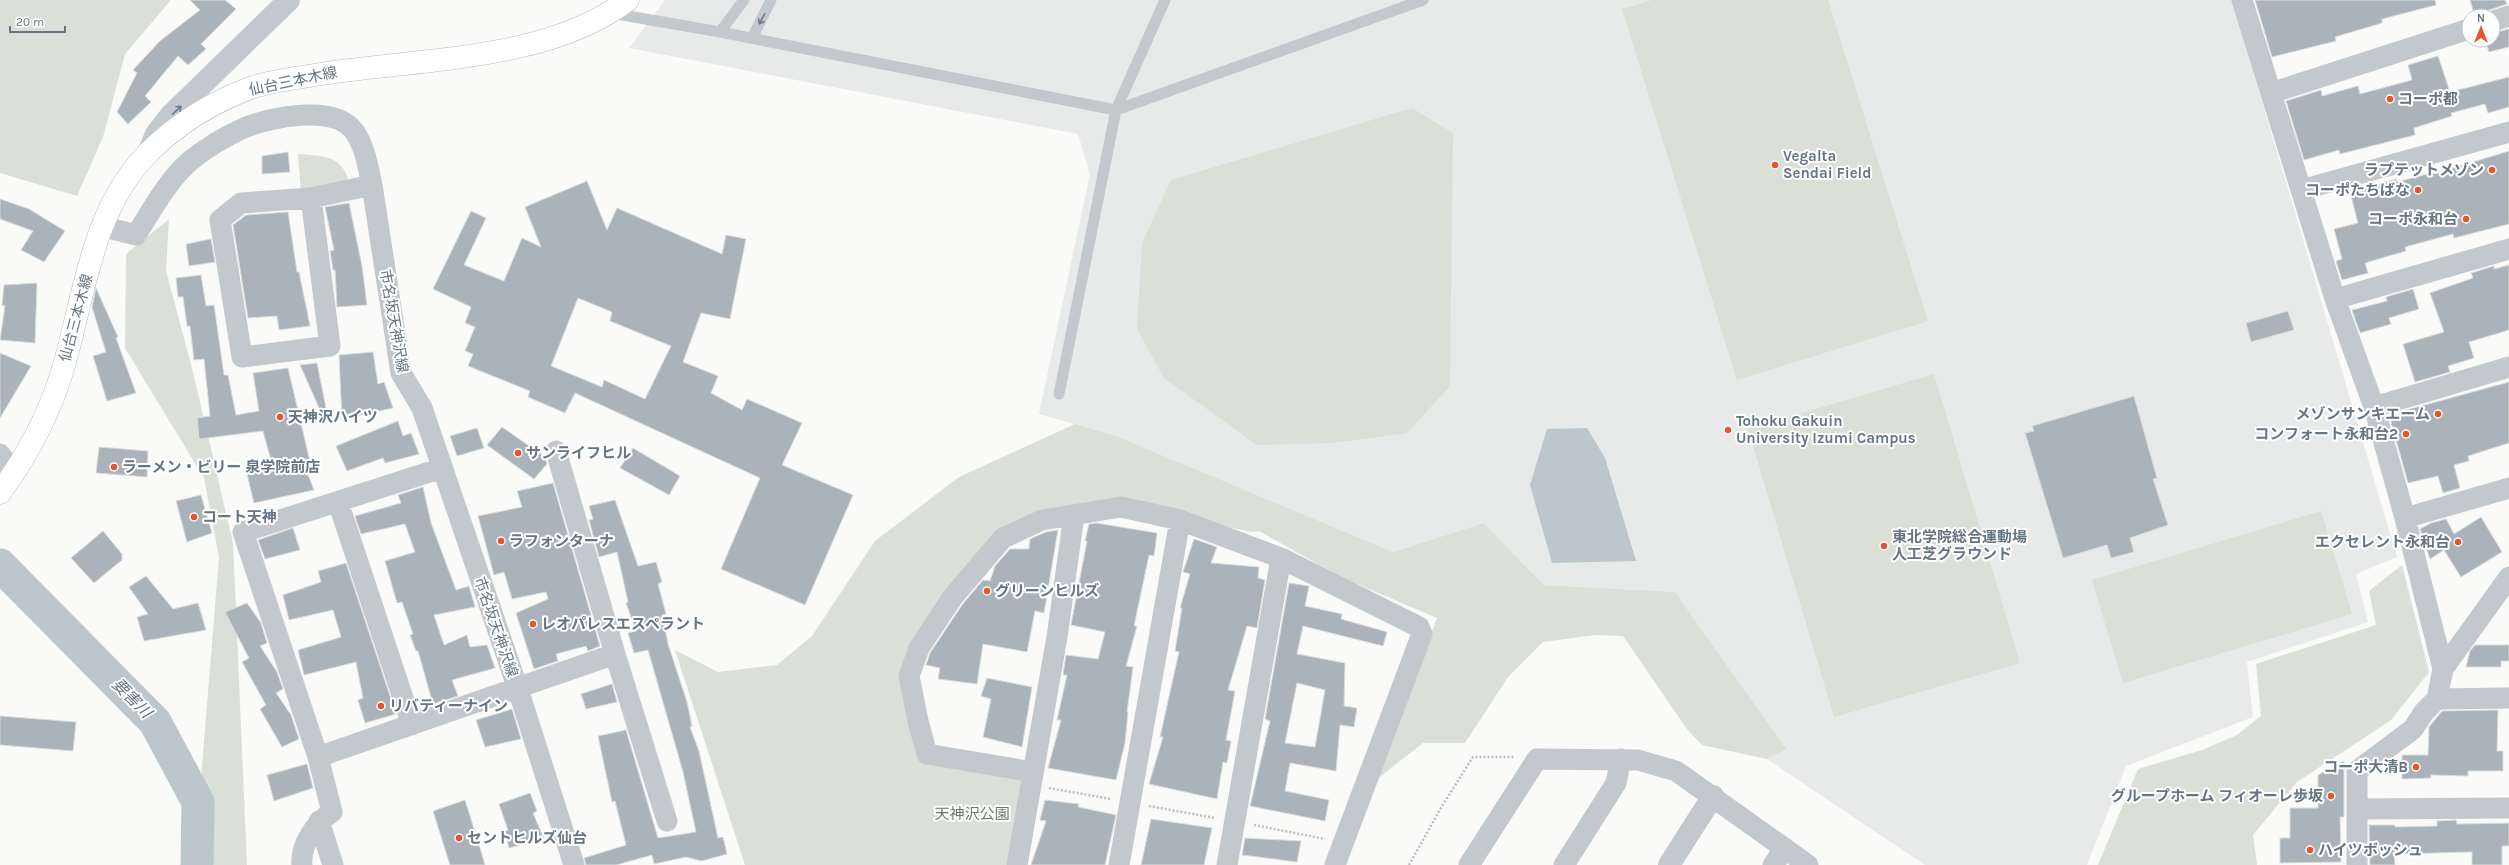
<svg xmlns="http://www.w3.org/2000/svg" width="2509" height="865" font-family="Karla,'Noto Sans JP',sans-serif">
<rect width="100%" height="100%" fill="#fafaf8"/>
<path fill="#e8e9e9" d="M 665,0 L 2232,0 L 2397,557 L 2356,574 L 2368,622 L 2247,662 L 2253,717 L 2126,766 L 2087,865 L 1925,865 L 1767,759 L 1785,748 L 1675,592 L 1544,585 L 1484,523 L 1393,552 L 1116,436 L 1039,414 L 1090,174 L 1078,134 L 629,48 Z"/>
<path fill="#dadfd7" d="M 0,0 L 171,0 L 125,54 L 103,137 L 77,196 L 0,173 Z
M 1652,0 L 1828,0 L 1928,321 L 1737,380 L 1622,9 Z
M 1412,108 L 1453,133 L 1450,386 L 1407,433 L 1333,443 L 1257,445 L 1164,378 L 1137,329 L 1142,243 L 1171,180 Z
M 298,154 C 323,156 343,155 349,183 L 301,193 Z
M 169,219 L 166,271 L 192,368 L 233,543 L 247,865 L 194,865 L 219,557 L 204,478 L 125,348 L 126,254 Z
M 1934,374 L 2020,663 L 1834,717 L 1748,429 Z
M 1075,424 L 1116,436 L 1393,552 L 1484,523 L 1544,585 L 1675,592 L 1786,749 L 1767,759 L 1702,745 L 1687,729 L 1623,636 L 1595,635 L 1543,642 L 1508,677 L 1465,743 L 1423,743 L 1377,779 L 1437,618 L 1343,578 L 1259,531 L 1253,532 L 1121,507 L 1003,538 L 909,676 L 927,754 L 1033,772 L 1017,865 L 745,865 L 675,650 L 718,672 L 777,665 L 812,636 L 875,541 L 959,477 Z
M 2321,511 L 2352,614 L 2123,683 L 2092,580 Z
M 2402,565 L 2429,672 L 2391,720 L 2297,782 L 2253,835 L 2257,865 L 2098,865 L 2138,769 L 2202,750 L 2237,735 L 2261,716 L 2256,664 L 2376,625 L 2369,591 Z"/>
<path fill="#bbc7cb" d="M 1587,428 L 1605,458 L 1636,561 L 1552,563 L 1530,485 L 1547,429 Z"/>
<g fill="none" stroke-linecap="round" stroke-linejoin="round">
<path stroke="#bbc7cb" stroke-width="33" d="M 0,565 L 155,722 L 198,802 L 197,865"/>
</g>
<path fill="#aab3b9" stroke="#dcdcda" fill-rule="evenodd" d="M 190,0 L 225,0 L 236,9 L 201,44 L 206,49 L 188,65 L 178,56 L 145,96 L 151,102 L 128,124 L 117,112 L 137,73 L 133,70 L 160,41 L 200,10 Z
M 2255,0 L 2435,0 L 2436,5 L 2382,19 L 2382,23 L 2335,37 L 2336,41 L 2272,57 Z
M 2470,0 L 2505,0 L 2507,4 L 2489,10 L 2482,16 L 2475,16 Z
M 2509,29 L 2509,47 L 2489,52 L 2485,40 L 2493,40 L 2493,33 Z
M 2438,56 L 2450,92 L 2509,77 L 2509,107 L 2488,113 L 2485,104 L 2451,113 L 2452,116 L 2414,128 L 2415,135 L 2340,154 L 2339,150 L 2304,160 L 2286,101 L 2321,90 L 2322,96 L 2358,86 L 2360,94 L 2412,80 L 2408,65 Z
M 2509,151 L 2509,224 L 2454,238 L 2453,234 L 2405,247 L 2406,251 L 2365,263 L 2368,273 L 2342,280 L 2336,261 L 2342,259 L 2334,229 L 2358,223 L 2350,192 L 2396,179 L 2397,182 L 2427,174 L 2427,176 Z
M 288,152 L 290,172 L 262,174 L 262,156 Z
M 587,181 L 607,230 L 617,208 L 722,254 L 726,235 L 746,239 L 730,319 L 701,313 L 683,362 L 718,376 L 711,393 L 742,410 L 747,399 L 802,423 L 782,465 L 853,495 L 805,605 L 721,569 L 760,478 L 575,393 L 565,413 L 528,397 L 530,391 L 468,366 L 473,354 L 465,351 L 475,327 L 465,323 L 471,307 L 433,289 L 471,211 L 486,218 L 464,265 L 504,281 L 522,238 L 541,247 L 525,207 ZM 578,298 L 612,312 L 610,321 L 671,346 L 645,399 L 604,380 L 602,387 L 551,366 Z
M 0,199 L 29,209 L 65,231 L 44,262 L 21,250 L 33,231 L 0,219 Z
M 349,203 L 362,266 L 367,305 L 337,307 L 335,270 L 333,270 L 330,251 L 334,250 L 325,207 Z
M 288,212 L 297,272 L 299,272 L 310,326 L 279,330 L 277,316 L 248,318 L 233,225 L 246,215 Z
M 211,239 L 215,262 L 189,266 L 186,244 Z
M 2509,265 L 2509,330 L 2469,342 L 2474,358 L 2448,366 L 2450,372 L 2415,382 L 2403,344 L 2444,332 L 2430,293 L 2473,278 L 2471,273 L 2494,266 L 2494,269 Z
M 201,275 L 206,306 L 214,305 L 224,375 L 228,375 L 236,415 L 259,411 L 253,373 L 288,368 L 311,466 L 305,467 L 314,490 L 254,503 L 247,474 L 273,468 L 263,431 L 199,439 L 197,418 L 210,416 L 204,359 L 194,360 L 190,326 L 187,326 L 183,297 L 178,297 L 176,278 Z
M 37,283 L 35,343 L 0,340 L 5,306 L 2,305 L 4,285 Z
M 96,288 L 118,337 L 116,338 L 136,393 L 107,401 L 93,356 L 106,352 L 92,307 Z
M 2413,289 L 2419,309 L 2389,318 L 2391,324 L 2360,333 L 2352,310 L 2387,301 L 2386,297 Z
M 2288,311 L 2294,330 L 2251,342 L 2246,323 Z
M 373,352 L 378,384 L 384,382 L 393,408 L 342,419 L 339,355 Z
M 0,353 L 31,366 L 0,418 Z
M 317,363 L 326,408 L 320,410 L 300,365 Z
M 2509,382 L 2509,443 L 2468,456 L 2469,461 L 2454,465 L 2460,488 L 2443,493 L 2438,476 L 2408,483 L 2390,418 L 2400,415 L 2399,412 Z
M 2134,396 L 2157,478 L 2153,479 L 2168,525 L 2130,538 L 2134,552 L 2111,558 L 2107,545 L 2063,558 L 2025,433 L 2034,431 L 2032,426 Z
M 398,421 L 403,436 L 411,433 L 419,454 L 385,463 L 383,458 L 347,471 L 336,446 Z
M 502,427 L 545,457 L 547,464 L 534,479 L 487,445 Z
M 477,428 L 484,448 L 457,456 L 450,436 Z
M 99,447 L 148,451 L 147,477 L 96,473 Z
M 633,448 L 680,476 L 669,495 L 620,468 Z
M 553,483 L 600,646 L 588,651 L 586,646 L 556,654 L 558,661 L 534,669 L 516,613 L 548,599 L 546,592 L 512,599 L 504,572 L 494,575 L 478,516 L 522,507 L 517,491 Z
M 423,487 L 431,523 L 456,590 L 469,586 L 475,607 L 434,615 L 444,645 L 467,635 L 470,647 L 487,645 L 495,668 L 452,680 L 458,696 L 433,704 L 418,651 L 416,651 L 410,635 L 413,634 L 402,602 L 397,603 L 385,561 L 415,552 L 405,524 L 361,534 L 355,516 L 401,503 L 398,495 Z
M 201,495 L 212,533 L 187,542 L 176,501 Z
M 615,500 L 638,566 L 656,562 L 662,582 L 658,584 L 666,614 L 662,615 L 668,644 L 687,702 L 692,726 L 690,727 L 699,751 L 718,838 L 723,837 L 727,854 L 702,861 L 686,857 L 654,864 L 652,855 L 616,865 L 586,865 L 584,858 L 626,845 L 615,801 L 612,802 L 598,736 L 626,730 L 658,838 L 696,832 L 683,772 L 648,650 L 634,653 L 628,633 L 636,631 L 626,603 L 628,602 L 617,552 L 599,557 L 589,520 L 593,519 L 589,506 Z
M 2481,517 L 2502,552 L 2461,577 L 2444,550 L 2430,559 L 2420,529 L 2431,523 L 2446,519 L 2454,534 Z
M 1096,523 L 1157,533 L 1154,556 L 1149,555 L 1134,626 L 1137,626 L 1126,666 L 1133,667 L 1127,712 L 1128,712 L 1125,743 L 1116,780 L 1048,768 L 1061,720 L 1057,720 L 1067,675 L 1063,675 L 1066,655 L 1098,659 L 1105,632 L 1071,625 L 1087,541 L 1085,541 L 1089,524 Z
M 293,528 L 300,550 L 265,559 L 258,540 Z
M 1058,530 L 1044,613 L 1035,611 L 1027,652 L 983,644 L 977,684 L 938,679 L 940,668 L 926,665 L 930,653 L 962,605 L 983,580 L 990,581 L 995,566 L 1010,549 L 1029,549 L 1030,539 L 1046,532 Z
M 103,531 L 122,554 L 122,560 L 94,583 L 71,558 Z
M 1194,539 L 1217,547 L 1211,563 L 1259,567 L 1258,578 L 1265,580 L 1257,628 L 1247,626 L 1228,690 L 1235,691 L 1226,740 L 1231,741 L 1227,763 L 1223,762 L 1217,799 L 1149,784 L 1163,737 L 1160,737 L 1179,652 L 1175,651 L 1182,608 L 1180,608 L 1190,574 L 1183,572 Z
M 346,563 L 396,714 L 365,723 L 358,700 L 363,698 L 356,662 L 304,675 L 298,650 L 341,637 L 333,610 L 289,620 L 283,595 L 321,582 L 318,571 Z
M 146,576 L 173,609 L 198,603 L 206,630 L 144,641 L 137,617 L 148,614 L 129,587 Z
M 1289,583 L 1309,586 L 1305,606 L 1342,614 L 1341,619 L 1387,632 L 1383,646 L 1303,626 L 1297,654 L 1345,663 L 1344,706 L 1357,708 L 1354,727 L 1340,725 L 1336,771 L 1290,763 L 1285,791 L 1329,800 L 1325,821 L 1250,806 L 1270,721 L 1265,719 ZM 1297,683 L 1325,690 L 1315,747 L 1285,743 Z
M 247,603 L 261,623 L 267,643 L 260,646 L 277,672 L 283,689 L 276,693 L 291,715 L 299,739 L 282,747 L 260,709 L 266,705 L 242,662 L 249,658 L 225,612 Z
M 2475,645 L 2509,645 L 2509,661 L 2501,661 L 2501,667 L 2466,667 L 2470,651 Z
M 987,678 L 1032,687 L 1022,747 L 983,737 L 991,699 L 981,696 Z
M 612,684 L 617,702 L 586,709 L 581,694 Z
M 512,709 L 521,739 L 485,747 L 476,720 Z
M 2498,710 L 2497,751 L 2503,751 L 2503,771 L 2468,771 L 2468,776 L 2431,775 L 2431,778 L 2402,779 L 2402,755 L 2428,755 L 2429,727 L 2442,711 Z
M 0,716 L 76,722 L 73,751 L 0,745 Z
M 2344,761 L 2344,817 L 2340,817 L 2341,862 L 2280,863 L 2280,838 L 2290,838 L 2290,808 L 2318,808 L 2318,775 Z
M 307,764 L 313,788 L 274,801 L 267,775 Z
M 530,793 L 537,811 L 533,813 L 544,839 L 509,848 L 505,831 L 508,830 L 499,804 Z
M 465,800 L 480,848 L 485,865 L 450,865 L 433,811 Z
M 1045,800 L 1079,804 L 1078,807 L 1116,815 L 1105,865 L 1031,865 L 1046,821 L 1040,820 Z
M 1151,819 L 1212,828 L 1204,865 L 1141,865 Z
M 2456,820 L 2457,824 L 2509,823 L 2509,846 L 2502,846 L 2502,865 L 2472,865 L 2472,852 L 2394,854 L 2395,865 L 2370,865 L 2369,825 L 2395,825 L 2395,827 L 2437,826 L 2437,821 Z
M 1245,838 L 1301,841 L 1297,862 L 1242,855 Z"/>
<g fill="none" stroke-linecap="round" stroke-linejoin="round">
<g stroke="#b5babe" stroke-width="23">
<path id="primary" d="M 0,493 C 29,453 52,409 65,362 C 85,290 93,209 148,153 C 177,124 215,101 253,87 C 273,81 294,78 315,75 C 414,58 545,63 628,0"/>
</g>
<path stroke="#bbbfc2" stroke-width="2.5" stroke-dasharray="2 2" stroke-linecap="butt" d="M 1049,788 L 1111,799
M 1149,806 L 1215,818
M 1254,825 L 1325,839
M 1409,865 L 1442,806 L 1473,757 L 1515,757"/>
<path stroke="#c3c8cc" stroke-width="11" d="M 611,13 L 720,32 L 1116,110 L 1423,0
M 720,32 L 744,0
M 752,38 L 771,0
M 1059,394 L 1116,110 L 1165,0"/>
<path stroke="#c3c8cc" stroke-width="21" d="M 2242,0 L 2335,299 L 2374,407 L 2405,518 L 2443,669
M 2493,21 L 2509,16
M 2271,93 L 2469,29
M 2301,190 L 2509,132
M 311,198 L 330,346 L 242,357 L 220,220 L 241,203 L 311,198 L 372,185
M 101,226 L 136,235 C 152,210 167,181 190,161 C 206,148 224,137 244,128 C 270,117 334,104 354,131 C 365,146 368,167 372,185 L 401,373 L 422,408 L 518,689 L 574,865
M 2335,299 L 2509,249
M 2374,407 L 2509,367
M 556,451 L 615,654
M 0,454 L 14,474
M 338,502 L 412,725
M 2405,518 L 2509,488
M 2437,699 L 2509,698
M 318,757 L 615,654 L 667,821
M 1033,772 L 927,754 L 918,721 L 909,676 L 919,648 L 952,598 L 1003,538 L 1042,520 L 1121,507 L 1180,520 L 1281,558 L 1419,627 L 1422,634 L 1335,865
M 2357,809 L 2509,808
M 319,821 L 333,865
M 302,865 C 300,844 316,823 332,812 L 318,757 L 243,532 L 442,468
M 1017,865 L 1057,637 L 1074,515
M 1119,865 L 1180,520
M 1227,865 L 1281,558
M 1469,865 L 1537,759 L 1638,760 L 1676,771 L 1808,865
M 1564,865 L 1616,783 L 1621,759
M 1773,865 L 1785,848
M 2357,865 L 2357,771 L 2413,729 L 2424,712 L 2437,699 L 2443,669 L 2509,577"/>
<path stroke="#c3c8cc" stroke-width="22" d="M 149,151 L 156,134 L 170,116 L 289,0
M 1669,865 L 1713,796"/>
<use href="#primary" stroke="#fff" stroke-width="22"/>
</g>
<defs><path id="oneway-shaft" d="M-6 0H5M1.5-3L5.5 0L1.5 3" fill="none" stroke-width="1.6" stroke-linecap="round" stroke-linejoin="round"/></defs>
<g stroke="#6a7a87">
<use href="#oneway-shaft" transform="translate(762 19) rotate(117)"/>
<use href="#oneway-shaft" transform="translate(177 110) rotate(-43)"/>
</g>
<g fill="#e4572e" stroke="#fff" stroke-width="1.5">
<circle cx="2390" cy="99" r="4"/>
<circle cx="1775" cy="165" r="4"/>
<circle cx="2492" cy="170" r="4"/>
<circle cx="2418" cy="190" r="4"/>
<circle cx="2466" cy="219" r="4"/>
<circle cx="2438" cy="414" r="4"/>
<circle cx="280" cy="417" r="4"/>
<circle cx="1728" cy="430" r="4"/>
<circle cx="2406" cy="434" r="4"/>
<circle cx="518" cy="453" r="4"/>
<circle cx="114" cy="467" r="4"/>
<circle cx="194" cy="517" r="4"/>
<circle cx="501" cy="541" r="4"/>
<circle cx="2458" cy="542" r="4"/>
<circle cx="1884" cy="546" r="4"/>
<circle cx="987" cy="591" r="4"/>
<circle cx="533" cy="624" r="4"/>
<circle cx="381" cy="706" r="4"/>
<circle cx="2416" cy="767" r="4"/>
<circle cx="2331" cy="796" r="4"/>
<circle cx="459" cy="838" r="4"/>
<circle cx="2310" cy="850" r="4"/>
</g>
<g text-anchor="middle" dominant-baseline="central" stroke-width="4" stroke-linejoin="round" paint-order="stroke">
<g font-size="15" fill="#657683" stroke="#fff">
<text transform="translate(293 81) rotate(-12)">仙台三本木線</text>
<text transform="translate(76 318) rotate(-75)">仙台三本木線</text>
<text transform="translate(394 321) rotate(80)">市名坂天神沢線</text>
<text transform="translate(496 627) rotate(71)">市名坂天神沢線</text>
</g>
<g font-size="15" font-weight="bold" fill="#657683" stroke="#fff" text-anchor="start">
<text x="2398" y="99">コーポ都</text>
<text x="1783" y="156">Vegalta<tspan x="1783" dy="17">Sendai Field</tspan></text>
<text x="2484" y="170" text-anchor="end">ラプテットメゾン</text>
<text x="2410" y="190" text-anchor="end">コーポたちばな</text>
<text x="2458" y="219" text-anchor="end">コーポ永和台</text>
<text x="2430" y="414" text-anchor="end">メゾンサンキエーム</text>
<text x="288" y="417">天神沢ハイツ</text>
<text x="1736" y="421">Tohoku Gakuin<tspan x="1736" dy="17">University Izumi Campus</tspan></text>
<text x="2398" y="434" text-anchor="end">コンフォート永和台2</text>
<text x="526" y="453">サンライフヒル</text>
<text x="122" y="467">ラーメン・ビリー 泉学院前店</text>
<text x="202" y="517">コート天神</text>
<text x="1892" y="537">東北学院総合運動場<tspan x="1892" dy="17">人工芝グラウンド</tspan></text>
<text x="509" y="541">ラフォンターナ</text>
<text x="2450" y="542" text-anchor="end">エクセレント永和台</text>
<text x="995" y="591">グリーンヒルズ</text>
<text x="541" y="624">レオパレスエスペラント</text>
<text x="389" y="706">リバティーナイン</text>
<text x="2408" y="767" text-anchor="end">コーポ大清B</text>
<text x="2323" y="796" text-anchor="end">グループホーム フィオーレ歩坂</text>
<text x="467" y="838">セントヒルズ仙台</text>
<text x="2318" y="850">ハイツボッシュ</text>
</g>
<g font-size="15" fill="#687a64" stroke="#fff">
<text x="972" y="814">天神沢公園</text>
</g>
<g font-size="16" font-style="italic" fill="#60757c" stroke="#fff">
<text transform="translate(132 698) rotate(45)">要害川</text>
</g>
</g>
<g transform="translate(2481 28)"><circle r="19" fill="#ffffff" stroke="#c1c8cd"/>
<path d="M0-3L7 15L0 10L-7 15Z" fill="#e4572e"/>
<text y="-6" font-size="11" font-weight="bold" text-anchor="middle" fill="#657683">N</text>
</g>
<path d="M10 26v6h55v-6" fill="none" stroke="#657683" stroke-width="2"/>
<text x="16" y="26" font-size="12" fill="#657683" stroke="#ffffff" stroke-width="3" paint-order="stroke">20 m</text>
</svg>
